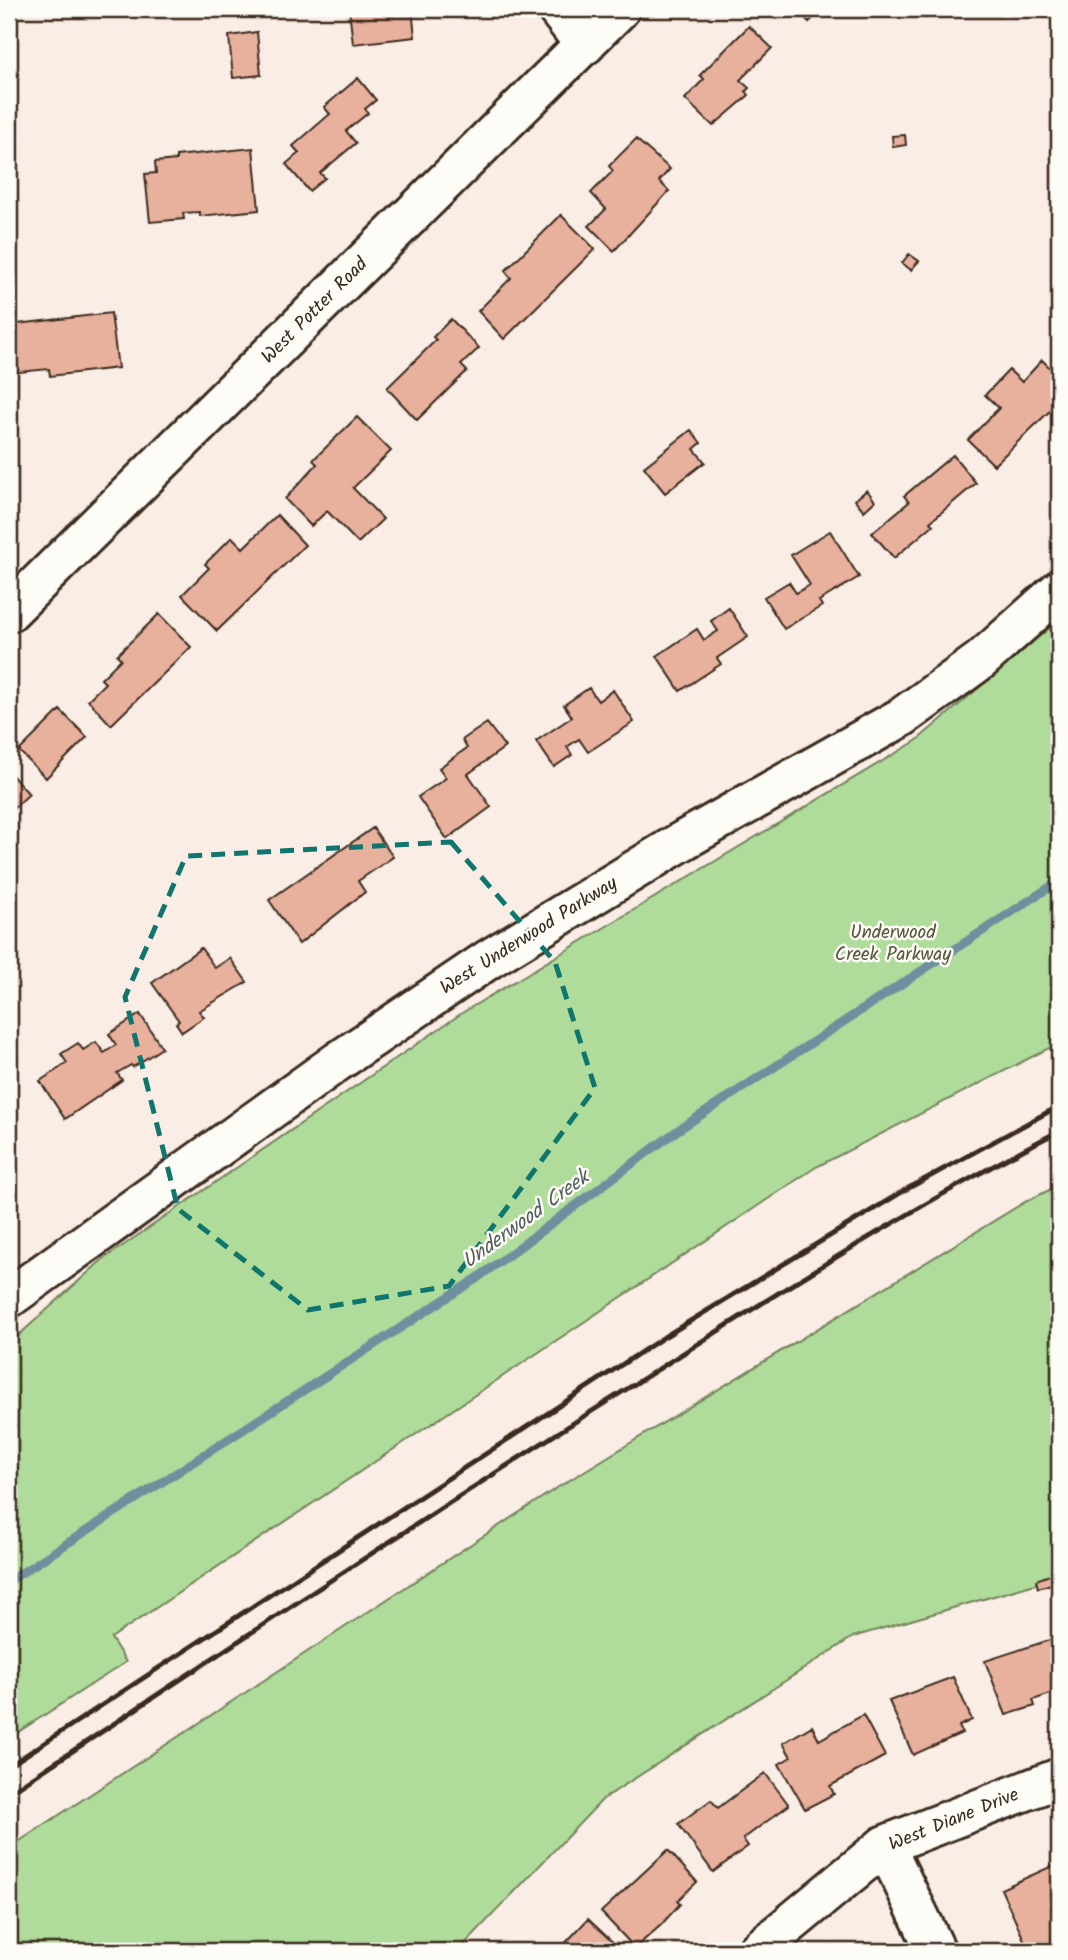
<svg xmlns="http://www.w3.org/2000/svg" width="1068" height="1960" font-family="Kalam,sans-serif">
<rect width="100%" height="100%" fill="#f9ede5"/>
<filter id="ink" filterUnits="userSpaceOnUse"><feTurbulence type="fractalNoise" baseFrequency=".0143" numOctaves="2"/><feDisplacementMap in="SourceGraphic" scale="14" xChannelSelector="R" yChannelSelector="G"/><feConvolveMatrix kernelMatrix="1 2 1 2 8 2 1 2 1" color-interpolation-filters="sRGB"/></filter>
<g filter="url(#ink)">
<path fill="#afdc9b" stroke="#75835c" stroke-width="2" d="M 1059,620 L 1059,1043 L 816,1167 L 111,1638 L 126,1662 L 9,1738 L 9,1344 L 102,1260 L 465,1011 L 916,741 Z
M 1059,1185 L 1059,1577 L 853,1637 L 603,1799 L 458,1951 L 9,1951 L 9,1848 L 555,1489 L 1025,1202 Z"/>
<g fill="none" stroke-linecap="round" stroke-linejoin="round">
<path stroke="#6f8f9e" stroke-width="9" d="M 9,1581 L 476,1279 L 678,1130 L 1059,881"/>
</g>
<path fill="#e8b19d" stroke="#3b2a1e" stroke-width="2" d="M 349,9 L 412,9 L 415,37 L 353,44 Z
M 796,9 L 823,9 L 809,22 Z
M 749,26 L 772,48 L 740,80 L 749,88 L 746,91 L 749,95 L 713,126 L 685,99 L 704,79 L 700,75 Z
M 257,32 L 261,75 L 233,78 L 229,36 Z
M 358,78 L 376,100 L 365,109 L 368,113 L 346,131 L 356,143 L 320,173 L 325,178 L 309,191 L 286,164 L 299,153 L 293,146 L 330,114 L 324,107 Z
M 905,135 L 906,145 L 893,147 L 892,136 Z
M 636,139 L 670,169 L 659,181 L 669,191 L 614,251 L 589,226 L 606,209 L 591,193 L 613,171 L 609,166 Z
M 253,148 L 259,210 L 200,216 L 200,212 L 183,213 L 184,219 L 150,222 L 145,174 L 156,173 L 155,162 L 176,160 L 176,156 Z
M 561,215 L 595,249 L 504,339 L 478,311 L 511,278 L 505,271 Z
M 909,254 L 919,261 L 911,270 L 902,263 Z
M 111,313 L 118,368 L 50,376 L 49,369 L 9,373 L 9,325 Z
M 451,319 L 479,348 L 461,365 L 467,371 L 417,420 L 387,388 L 436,340 L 433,337 Z
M 1042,360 L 1059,377 L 1059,402 L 994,465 L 968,440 L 999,408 L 985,395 L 1009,370 L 1022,382 Z
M 357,417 L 391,451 L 353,488 L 383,519 L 358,543 L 327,511 L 311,526 L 285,499 L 317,464 L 313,460 Z
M 691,430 L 701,443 L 694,449 L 705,462 L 665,493 L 644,467 Z
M 953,455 L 976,483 L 930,522 L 933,525 L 894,558 L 872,533 L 909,502 L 904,496 Z
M 867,490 L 875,501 L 864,511 L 855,500 Z
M 277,515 L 305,545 L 217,631 L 182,595 L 209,568 L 205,564 L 232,537 L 243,548 Z
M 830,531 L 859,577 L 819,601 L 822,606 L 784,629 L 764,597 L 789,582 L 796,593 L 810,585 L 791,555 Z
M 729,608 L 748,637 L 717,658 L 721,664 L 680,691 L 657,656 L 697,629 L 704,640 L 718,631 L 711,621 Z
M 159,614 L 191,647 L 111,725 L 88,700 L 105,683 L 101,679 L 121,659 L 117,655 Z
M 589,688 L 598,701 L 613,690 L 634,722 L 588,752 L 579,739 L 567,747 L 572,755 L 554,767 L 536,741 L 572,717 L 564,705 Z
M 60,710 L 87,737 L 46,778 L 19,751 Z
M 487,723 L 505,747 L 468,774 L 491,807 L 447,839 L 418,797 L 446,778 L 439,768 L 467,748 L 462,740 Z
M 9,772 L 29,794 L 12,810 L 9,806 Z
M 373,828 L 393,857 L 358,881 L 365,892 L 299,944 L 269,900 Z
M 201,948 L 215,968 L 230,958 L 247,982 L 199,1011 L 204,1017 L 182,1032 L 176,1023 L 179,1021 L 152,983 Z
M 140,1014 L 162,1048 L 133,1067 L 131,1065 L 117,1073 L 122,1080 L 65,1119 L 40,1081 L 67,1063 L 61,1054 L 78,1043 L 83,1050 L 96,1042 L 104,1053 L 116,1045 L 109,1034 Z
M 1052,1574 L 1055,1583 L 1038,1588 L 1036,1580 Z
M 1059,1637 L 1059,1691 L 1033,1700 L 1035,1706 L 1006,1715 L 985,1661 Z
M 953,1677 L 972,1720 L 959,1726 L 962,1733 L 913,1755 L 889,1701 Z
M 863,1715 L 885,1756 L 830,1786 L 834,1794 L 805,1809 L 779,1764 L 791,1757 L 783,1743 L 812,1726 L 819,1740 Z
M 765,1773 L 789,1805 L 743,1839 L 748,1846 L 713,1872 L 678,1824 L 711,1800 L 718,1808 Z
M 668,1850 L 697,1882 L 677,1901 L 680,1904 L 661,1925 L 635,1948 L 601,1912 Z
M 1059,1863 L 1059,1909 L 1055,1911 L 1059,1920 L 1059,1940 L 1029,1951 L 1001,1889 Z
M 588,1919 L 622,1951 L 558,1951 Z"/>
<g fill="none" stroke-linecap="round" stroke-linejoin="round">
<g stroke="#3b2a1e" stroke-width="44">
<path id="minor" d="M 557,9 L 585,45
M 9,612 L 620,9
M 9,1298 L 337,1062 L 489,959 L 684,840 L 902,717 L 981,660 L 1059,590
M 885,1845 L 936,1951
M 757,1951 L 885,1845 L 1059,1778"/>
</g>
<use href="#minor" stroke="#fdfcf7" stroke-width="38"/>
<path stroke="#3b2a1e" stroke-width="5" d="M 9,1766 L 664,1337 L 905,1190 L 1059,1106
M 9,1793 C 224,1651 439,1507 657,1370 C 788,1286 921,1202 1059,1131"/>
</g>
</g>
<path fill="none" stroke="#0f766e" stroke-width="5" stroke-dasharray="14 9" stroke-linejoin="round" d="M 451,842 L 555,962 L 595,1088 L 449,1286 L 308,1310 L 178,1209 L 125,997 L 186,856 Z"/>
<g text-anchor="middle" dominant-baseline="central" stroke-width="5" stroke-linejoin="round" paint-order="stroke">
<g font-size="19" fill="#3b2a1e" stroke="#fdfcf7">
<text transform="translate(315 311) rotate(-45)">West Potter Road</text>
<text transform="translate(529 936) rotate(-32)">West Underwood Parkway</text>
<text transform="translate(954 1820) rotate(-22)">West Diane Drive</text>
</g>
<g font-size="19" fill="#58563d" stroke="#fdfcf7">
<text x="893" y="933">Underwood<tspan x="893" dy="22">Creek Parkway</tspan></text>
</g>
<g font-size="21" font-style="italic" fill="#555c5e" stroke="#fdfcf7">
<text transform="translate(526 1220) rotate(-36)">Underwood Creek</text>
</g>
</g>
<rect width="1068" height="1960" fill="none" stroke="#fdfcf7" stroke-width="35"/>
<rect x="18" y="18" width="1033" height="1925" fill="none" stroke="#3b2a1e" stroke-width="2.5" filter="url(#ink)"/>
</svg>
